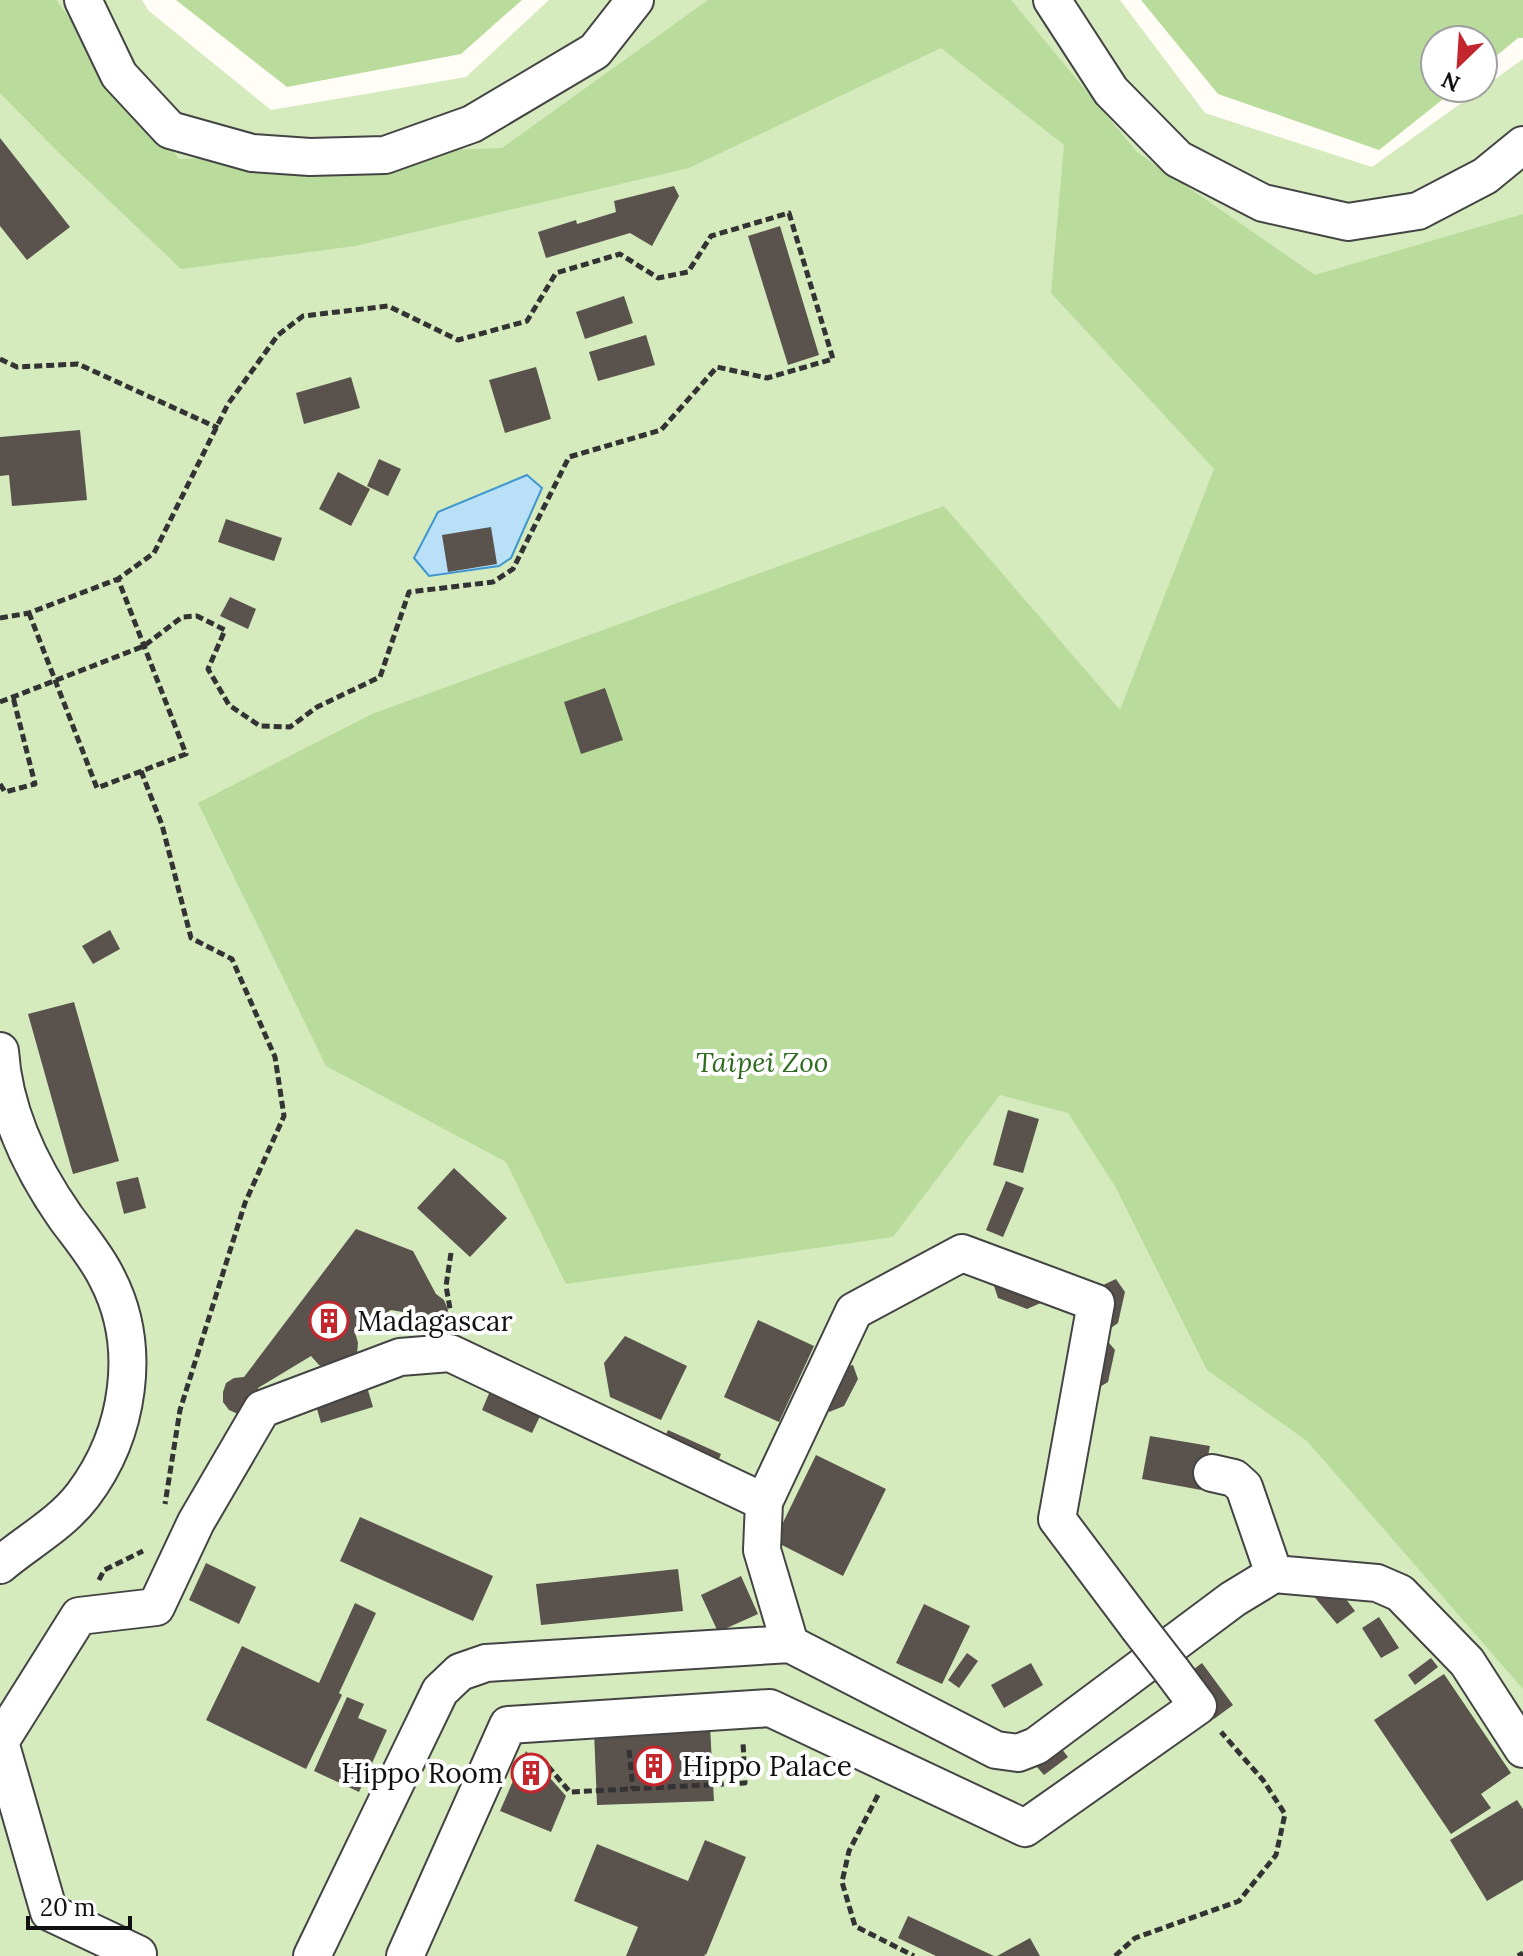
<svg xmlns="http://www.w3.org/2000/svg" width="1523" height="1956" font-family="Lora,serif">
<rect width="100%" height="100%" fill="#fffdf5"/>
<path fill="#d5ebbd" d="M 0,0 L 142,0 L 149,11 L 271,110 L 466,77 L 549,0 L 1120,0 L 1205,113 L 1372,167 L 1523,59 L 1523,1956 L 0,1956 Z"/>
<path fill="#b9dc9c" d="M 0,0 L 56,0 L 179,159 L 502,148 L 708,0 L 1011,0 L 1137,152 L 1315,275 L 1523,214 L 1523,1689 L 1307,1441 L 1207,1370 L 1116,1188 L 1068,1113 L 1000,1095 L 893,1237 L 566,1284 L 506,1162 L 326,1066 L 198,803 L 372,714 L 944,506 L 1120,710 L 1214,469 L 1051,293 L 1064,145 L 941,48 L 689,168 L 355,246 L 181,269 L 61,155 L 0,93 Z
M 176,0 L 522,0 L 461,54 L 287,87 Z
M 1141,0 L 1523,0 L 1523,38 L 1518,38 L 1483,67 L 1483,40 L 1435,40 L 1435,88 L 1457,88 L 1379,150 L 1218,94 Z"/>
<path fill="#b9e0f7" stroke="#3f96cf" stroke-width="2" d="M 527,475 L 542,488 L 511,558 L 499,566 L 429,576 L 414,558 L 438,512 Z"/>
<path fill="#5a524d" d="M 0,138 L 70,227 L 27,260 L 0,226 Z
M 674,186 L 679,196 L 652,246 L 630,233 L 546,258 L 538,232 L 576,220 L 577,224 L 616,212 L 614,201 Z
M 780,226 L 819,355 L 788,365 L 748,236 Z
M 624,296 L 633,323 L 585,339 L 576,312 Z
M 646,335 L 655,365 L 598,381 L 589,352 Z
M 536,367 L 551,419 L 505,433 L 489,380 Z
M 351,377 L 360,408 L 304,424 L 296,393 Z
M 80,430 L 87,500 L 12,506 L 9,475 L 0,476 L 0,437 Z
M 379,459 L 401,469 L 388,496 L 367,486 Z
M 338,472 L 370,489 L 351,526 L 319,509 Z
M 226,519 L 282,538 L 274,561 L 218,542 Z
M 491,527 L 497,564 L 448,572 L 442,535 Z
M 230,597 L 256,609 L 248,629 L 220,616 Z
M 605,688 L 623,740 L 581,754 L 564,702 Z
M 110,930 L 120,949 L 93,964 L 82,946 Z
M 74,1002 L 119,1161 L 73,1174 L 28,1014 Z
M 1008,1110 L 1039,1119 L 1023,1173 L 993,1165 Z
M 454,1168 L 507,1218 L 470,1257 L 417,1208 Z
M 138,1177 L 146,1208 L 124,1214 L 116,1182 Z
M 1006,1181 L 1024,1188 L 1003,1237 L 986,1230 Z
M 356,1229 L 413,1251 L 436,1294 L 444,1300 L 448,1310 L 446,1320 L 440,1328 L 430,1331 L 420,1330 L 412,1323 L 409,1313 L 391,1310 L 355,1332 L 358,1343 L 357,1354 L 350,1363 L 329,1369 L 319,1365 L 311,1356 L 258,1388 L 259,1398 L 247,1413 L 238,1414 L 229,1410 L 223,1402 L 223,1392 L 226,1383 L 234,1378 L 244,1377 Z
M 1116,1279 L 1125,1292 L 1118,1323 L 1104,1333 L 1101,1286 Z
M 993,1283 L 1043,1302 L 1027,1309 L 998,1298 Z
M 758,1320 L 814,1346 L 779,1422 L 724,1397 Z
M 625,1336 L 687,1366 L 661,1420 L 610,1397 L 604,1363 Z
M 1105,1338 L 1115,1350 L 1108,1382 L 1093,1391 Z
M 853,1365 L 858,1379 L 844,1406 L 829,1412 L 824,1396 L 838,1368 Z
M 367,1387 L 373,1407 L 321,1423 L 315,1402 Z
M 490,1391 L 541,1414 L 532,1433 L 482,1410 Z
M 668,1430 L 721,1454 L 714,1471 L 660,1447 Z
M 1150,1436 L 1210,1446 L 1201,1490 L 1142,1479 Z
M 816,1455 L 886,1489 L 843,1576 L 774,1541 Z
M 360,1517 L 493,1576 L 473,1621 L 340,1561 Z
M 206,1563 L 256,1587 L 239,1624 L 189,1600 Z
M 678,1569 L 683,1611 L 541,1625 L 536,1584 Z
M 741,1576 L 758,1614 L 718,1632 L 701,1595 Z
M 1339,1590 L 1355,1611 L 1337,1624 L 1312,1594 Z
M 355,1603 L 376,1613 L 339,1693 L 342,1695 L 306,1769 L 206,1720 L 242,1646 L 319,1683 Z
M 924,1604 L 970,1626 L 942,1684 L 896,1663 Z
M 1379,1617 L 1399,1648 L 1381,1658 L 1362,1628 Z
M 967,1653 L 978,1661 L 959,1688 L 948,1680 Z
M 1431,1658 L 1438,1667 L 1415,1685 L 1408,1675 Z
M 1031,1663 L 1043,1685 L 1004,1708 L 991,1685 Z
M 1202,1663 L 1233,1705 L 1214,1719 L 1183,1677 Z
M 1444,1674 L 1511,1773 L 1481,1794 L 1491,1808 L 1451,1834 L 1374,1720 Z
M 347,1697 L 364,1704 L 358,1718 L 387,1730 L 359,1792 L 314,1771 Z
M 710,1726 L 714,1801 L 597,1805 L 594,1731 Z
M 1061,1748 L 1068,1757 L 1044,1775 L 1037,1767 Z
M 526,1751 L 566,1796 L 551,1832 L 500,1811 Z
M 1517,1800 L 1523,1809 L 1523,1880 L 1487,1901 L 1450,1840 Z
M 705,1840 L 746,1857 L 706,1955 L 704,1954 L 705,1956 L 626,1956 L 638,1927 L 574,1901 L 597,1844 L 688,1881 Z
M 908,1916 L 994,1956 L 936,1956 L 898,1938 Z
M 1030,1938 L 1040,1956 L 997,1956 Z"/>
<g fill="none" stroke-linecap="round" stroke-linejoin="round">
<g stroke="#444" stroke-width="40">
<path id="minor" d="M 83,0 L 119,75 L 170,130 L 252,153 L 310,157 L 385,155 L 472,124 L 595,51 L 635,0
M 1052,0 L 1111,91 L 1178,159 L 1263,203 L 1348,222 L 1418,211 L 1485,176 L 1523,145
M 0,1051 C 4,1113 31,1168 66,1218 C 80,1237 97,1257 107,1278 C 143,1347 129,1434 83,1495 C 61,1524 27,1542 0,1565
M 1212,1473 L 1234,1478 L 1244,1487 L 1274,1574
M 764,1502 L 762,1550 L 790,1644 L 996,1750 L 1018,1753 L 1036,1746 L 1233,1599 L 1274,1574 L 1377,1583 L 1400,1593 L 1467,1662 L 1523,1749
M 138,1954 L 49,1912 L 0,1742 L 79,1616 L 156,1607 L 196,1522 L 262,1409 L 400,1357 L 450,1353 L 764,1502 L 854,1311 L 962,1253 L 1096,1303 L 1057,1519 L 1138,1627
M 312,1956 L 440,1691 L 460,1672 L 486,1663 L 790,1644
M 405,1956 L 508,1725 L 770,1708 L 1025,1828 L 1198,1706 L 1172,1671"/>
</g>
<path stroke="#333" stroke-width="5" stroke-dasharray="8 4" stroke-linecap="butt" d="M 0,359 L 17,367 L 78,364 L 218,428
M 0,618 L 29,613 L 118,579 L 186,754 L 97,788 L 29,613
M 0,702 L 144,646 L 182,617 L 197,616 L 225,630 L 208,669 L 229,705 L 260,726 L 290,727 L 317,707 L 380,677 L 409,592 L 493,582 L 513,569 L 569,457 L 661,430 L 717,367 L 767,378 L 833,359 L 789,213 L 711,236 L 688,272 L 658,278 L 620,254 L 556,273 L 527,321 L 458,340 L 388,306 L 303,316 L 278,335 L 228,404 L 154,553 L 118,579
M 141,771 L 162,825 L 191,938 L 232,959 L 275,1057 L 284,1116 L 245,1203 L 180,1410 L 165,1504
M 0,784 L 5,792 L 35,784 L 13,697
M 451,1253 L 446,1286 L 452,1320
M 99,1580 L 104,1570 L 143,1551
M 629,1750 L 633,1789
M 540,1757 L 570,1792 L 745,1783 L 743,1742
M 878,1795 L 849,1851 L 842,1882 L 855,1926 L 914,1956
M 1115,1956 L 1135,1938 L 1239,1901 L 1276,1855 L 1285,1814 L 1263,1780 L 1221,1732
M 1518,1956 L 1523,1953"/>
<use href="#minor" stroke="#fff" stroke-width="36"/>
<g stroke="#444" stroke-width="40" stroke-linecap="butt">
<path id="minor-bridge" d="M 1138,1627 L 1172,1671"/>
</g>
<use href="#minor-bridge" stroke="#fff" stroke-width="36"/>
</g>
<defs>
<g id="building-ring" transform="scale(2)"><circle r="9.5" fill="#fff" stroke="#c4262e" stroke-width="1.5"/><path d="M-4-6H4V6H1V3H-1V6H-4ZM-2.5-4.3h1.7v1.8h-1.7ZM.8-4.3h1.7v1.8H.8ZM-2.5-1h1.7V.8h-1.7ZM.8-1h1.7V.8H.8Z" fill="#c4262e"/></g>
</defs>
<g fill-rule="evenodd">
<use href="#building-ring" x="329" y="1321"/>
<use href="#building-ring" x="654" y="1766"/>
<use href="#building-ring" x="531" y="1773"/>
</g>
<g text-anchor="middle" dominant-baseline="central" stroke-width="8" stroke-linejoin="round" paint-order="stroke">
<g font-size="28" font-style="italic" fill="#2f6b1f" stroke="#fff">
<text x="762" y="1062">Taipei Zoo</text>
</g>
<g font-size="28" fill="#111" stroke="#fff" text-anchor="start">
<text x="357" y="1321">Madagascar</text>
<text x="682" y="1766">Hippo Palace</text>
<text x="503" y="1773" text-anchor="end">Hippo Room</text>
</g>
</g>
<g transform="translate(1459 64) rotate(205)"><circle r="38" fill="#ffffff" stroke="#a0a0a0" stroke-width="2"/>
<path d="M0-6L14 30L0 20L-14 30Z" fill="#c4262e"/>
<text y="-12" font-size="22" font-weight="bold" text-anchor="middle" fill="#111111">N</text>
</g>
<path d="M28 1916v12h102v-12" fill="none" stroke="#111111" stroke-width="4"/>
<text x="40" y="1916" font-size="24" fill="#111111" stroke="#ffffff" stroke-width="6" paint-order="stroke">20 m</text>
</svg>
